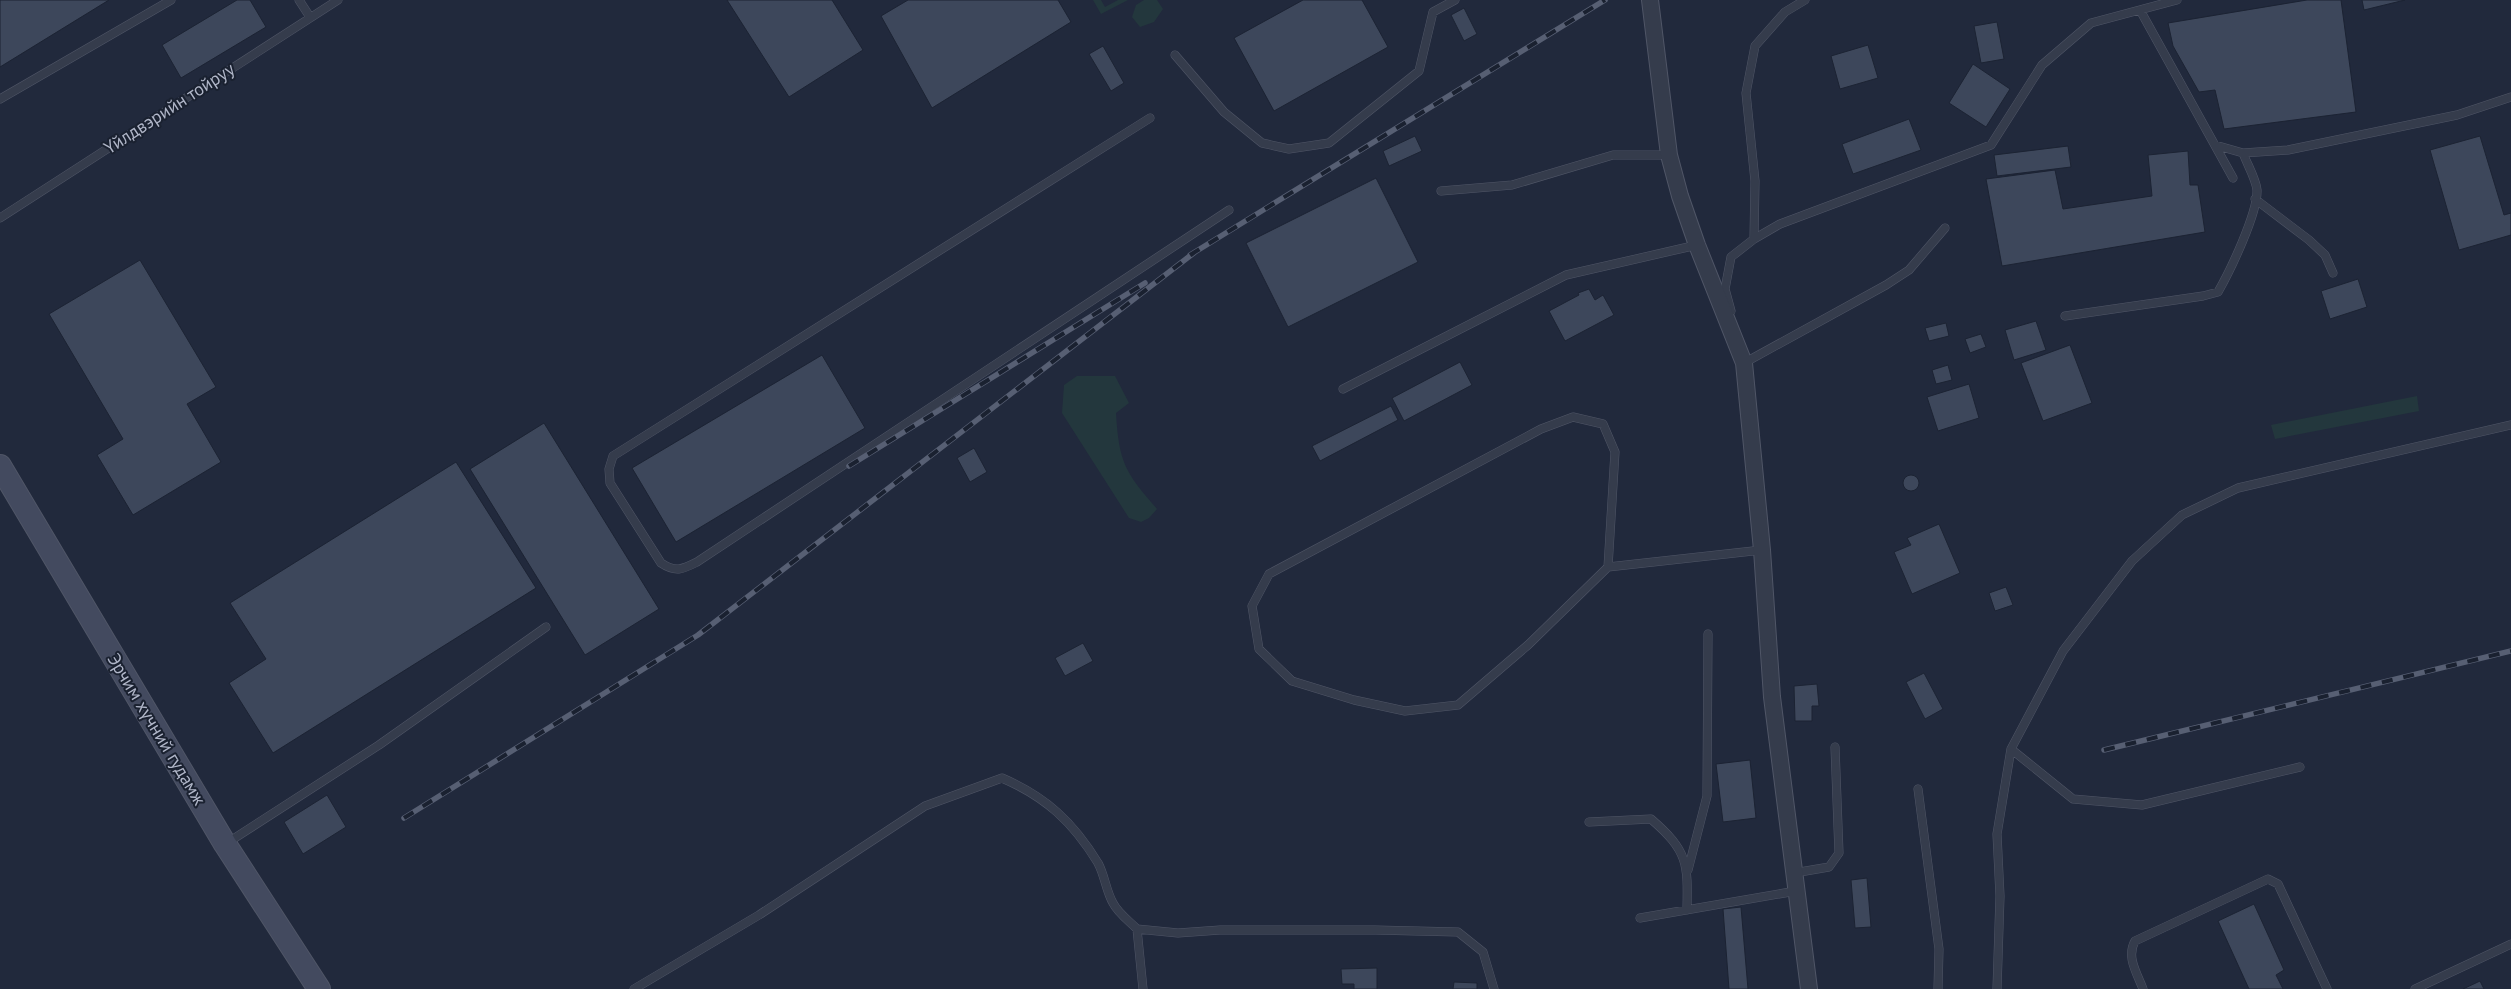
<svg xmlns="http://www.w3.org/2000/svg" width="2511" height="989" font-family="'PT Sans',sans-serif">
<rect width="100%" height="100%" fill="#21293c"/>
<path fill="#23373d" d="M 1093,0 L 1101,0 L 1105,7 L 1118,0 L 1128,0 L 1101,14 Z
M 1144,0 L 1157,0 L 1163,9 L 1154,22 L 1140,27 L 1132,17 L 1136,5 Z
M 1077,376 L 1115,376 L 1129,403 L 1116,413 C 1119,463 1125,472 1157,509 L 1149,518 L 1141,522 L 1129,518 L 1062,413 L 1064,385 Z
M 2417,396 L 2419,411 L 2275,439 L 2271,425 Z"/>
<path fill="#3d475b" stroke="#1c2333" d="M 0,0 L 109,0 L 0,67 Z
M 237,0 L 250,0 L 266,27 L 181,78 L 162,45 Z
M 727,0 L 832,0 L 863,50 L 789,97 Z
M 908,0 L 1058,0 L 1071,22 L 932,108 L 881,16 Z
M 1303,0 L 1362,0 L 1388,47 L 1274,111 L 1234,38 Z
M 2307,0 L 2341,0 L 2356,112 L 2224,129 L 2215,90 L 2199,92 L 2173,46 L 2168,23 Z
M 2362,0 L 2405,0 L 2364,10 Z
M 1464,8 L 1477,34 L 1464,41 L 1451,15 Z
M 1997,22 L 2004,59 L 1981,63 L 1974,26 Z
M 1868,45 L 1878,78 L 1840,89 L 1831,56 Z
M 1103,46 L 1124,83 L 1111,91 L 1089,54 Z
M 1973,64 L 2010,89 L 1986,127 L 1949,103 Z
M 1909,119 L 1921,150 L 1853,174 L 1842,144 Z
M 1415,136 L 1422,151 L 1389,166 L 1383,151 Z
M 2480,136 L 2504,215 L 2511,213 L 2511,235 L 2459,250 L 2430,150 Z
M 2068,146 L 2071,167 L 1997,176 L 1994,155 Z
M 2188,151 L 2190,185 L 2198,185 L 2205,232 L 2002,266 L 1986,179 L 2055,170 L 2063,209 L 2152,196 L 2148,155 Z
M 1376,178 L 1418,262 L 1288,327 L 1246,243 Z
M 140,260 L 216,387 L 187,404 L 221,462 L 133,515 L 97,455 L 123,439 L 49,314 Z
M 2358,279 L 2367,307 L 2330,319 L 2321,291 Z
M 1589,289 L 1595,300 L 1603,295 L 1614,315 L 1565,341 L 1549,311 L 1579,295 L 1578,293 Z
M 2036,321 L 2046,350 L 2014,360 L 2005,330 Z
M 1946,323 L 1949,336 L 1929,341 L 1925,328 Z
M 1981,334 L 1986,347 L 1970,353 L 1965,339 Z
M 2070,345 L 2092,403 L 2043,421 L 2021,363 Z
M 822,355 L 865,428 L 676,542 L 632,468 Z
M 1460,362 L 1472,385 L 1404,421 L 1392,398 Z
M 1948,365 L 1952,380 L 1936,384 L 1932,370 Z
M 1969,384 L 1979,418 L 1938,431 L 1927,397 Z
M 1391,406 L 1398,420 L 1320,461 L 1312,446 Z
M 544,423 L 659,609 L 585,655 L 470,469 Z
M 974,448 L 987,472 L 970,482 L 957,458 Z
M 456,462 L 536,588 L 273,753 L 229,683 L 266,659 L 230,603 Z
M1903 483a8 8 0 1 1 16 0a8 8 0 1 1-16 0Z
M 1939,524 L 1960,573 L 1912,594 L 1894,552 L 1911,545 L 1907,538 Z
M 2006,587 L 2013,605 L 1995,611 L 1989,593 Z
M 1083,643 L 1093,661 L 1065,676 L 1055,658 Z
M 1924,673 L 1943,709 L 1925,719 L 1906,682 Z
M 1817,684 L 1819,706 L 1812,706 L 1812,721 L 1795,721 L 1794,686 Z
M 1750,760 L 1756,818 L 1723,822 L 1716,764 Z
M 327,795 L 346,827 L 303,854 L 284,822 Z
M 1867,878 L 1871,927 L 1855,928 L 1851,880 Z
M 2254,904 L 2284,970 L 2276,975 L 2283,989 L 2249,989 L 2218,921 Z
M 1741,907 L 1748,989 L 1729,989 L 1723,909 Z
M 1377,968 L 1377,989 L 1354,989 L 1354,984 L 1342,984 L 1341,969 Z
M 2480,981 L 2484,989 L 2463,989 Z
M 1454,982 L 1477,983 L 1477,989 L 1453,989 Z"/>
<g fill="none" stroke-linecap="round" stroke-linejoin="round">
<g stroke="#505667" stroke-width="9">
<path id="service" d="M 299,0 L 310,17
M 2140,10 L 2233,178
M 1175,55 L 1224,112 L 1262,143 L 1289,149 L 1329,143 L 1419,71 L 1433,12 L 1455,0
M 0,99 L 171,0
M 1150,118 L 613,456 L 609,469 L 610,483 L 661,563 C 676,573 683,569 697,562 L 1229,210
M 2215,145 L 2243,153 L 2288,150 L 2457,115 L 2511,97
M 1441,191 L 1512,185 L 1613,155 L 1669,155
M 2255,199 L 2309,240 L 2325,255 L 2333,273
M 0,218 L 338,0
M 1754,239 L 1755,181 L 1746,93 L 1755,46 L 1785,12 L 1805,0
M 1731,311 L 1725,289 L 1731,257 L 1754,239 L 1780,224 L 1991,145 L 2042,65 L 2091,23 L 2177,0
M 2065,316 L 2203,296 L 2218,292 C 2230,271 2258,213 2257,190 C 2256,179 2247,164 2243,153
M 1744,360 L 1744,363 L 1886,285 L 1909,270 L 1945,228
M 1343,389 L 1566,275 L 1697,245
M 1608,567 L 1615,452 L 1603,424 L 1573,417 L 1541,429 L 1269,574 L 1252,606 L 1259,649 L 1292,681 L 1354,700 L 1405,711 L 1458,705 L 1528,645 L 1608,567 L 1762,550
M 2011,749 L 2073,799 L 2142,805 L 2300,767
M 1918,789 L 1939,949 L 1938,989
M 1589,822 L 1651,819 C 1688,851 1688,863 1687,910
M 227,843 L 379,745 L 546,627
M 1688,870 L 1707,796 L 1708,634
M 1794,873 L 1829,867 L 1839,853 L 1835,747
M 1640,918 L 1796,891
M 1137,929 L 1143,989
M 634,989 L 759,915 L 925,806 L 1002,778 C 1046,797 1073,822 1098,863 C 1105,876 1106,891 1113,903 C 1118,913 1129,921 1137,929 L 1178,933 L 1220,930 L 1375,930 L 1458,932 L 1483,952 L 1494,989
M 1997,989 L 2000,896 L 1997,834 L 2011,749 L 2063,651 L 2132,561 L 2182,515 L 2238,488 L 2511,425
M 2143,989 C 2137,973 2126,957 2135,941 L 2268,879 L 2278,884 L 2327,989
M 2415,989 L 2511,944"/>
</g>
<g stroke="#505667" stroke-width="18">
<path id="minor" d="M 1650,0 L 1669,155 L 1680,196 L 1697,245 L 1744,363 L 1762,550 L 1772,697 L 1809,989"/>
</g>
<g stroke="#505667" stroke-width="24">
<path id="secondary" d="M 0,466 L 225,844 L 319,989"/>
</g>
<use href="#service" stroke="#353c4c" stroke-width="8"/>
<use href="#minor" stroke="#353c4c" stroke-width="16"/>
<use href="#secondary" stroke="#434a5f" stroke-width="22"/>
<g stroke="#575f73" stroke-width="5.5">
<path id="rail" d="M 1190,255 L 1605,0
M 849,466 L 1145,283
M 2104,750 L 2511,651
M 404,818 L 698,635 L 1195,252"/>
</g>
<use href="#rail" stroke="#1a2130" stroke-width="4" stroke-dasharray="11" stroke-linecap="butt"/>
</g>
<g text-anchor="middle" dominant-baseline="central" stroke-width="4" stroke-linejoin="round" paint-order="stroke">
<g font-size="18" fill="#b0b6c8" stroke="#1a2130">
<text transform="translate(169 108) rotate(-33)">Үйлдвэрийн тойруу</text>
<text transform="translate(157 729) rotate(59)">Эрчим хүчний гудамж</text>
</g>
</g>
</svg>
